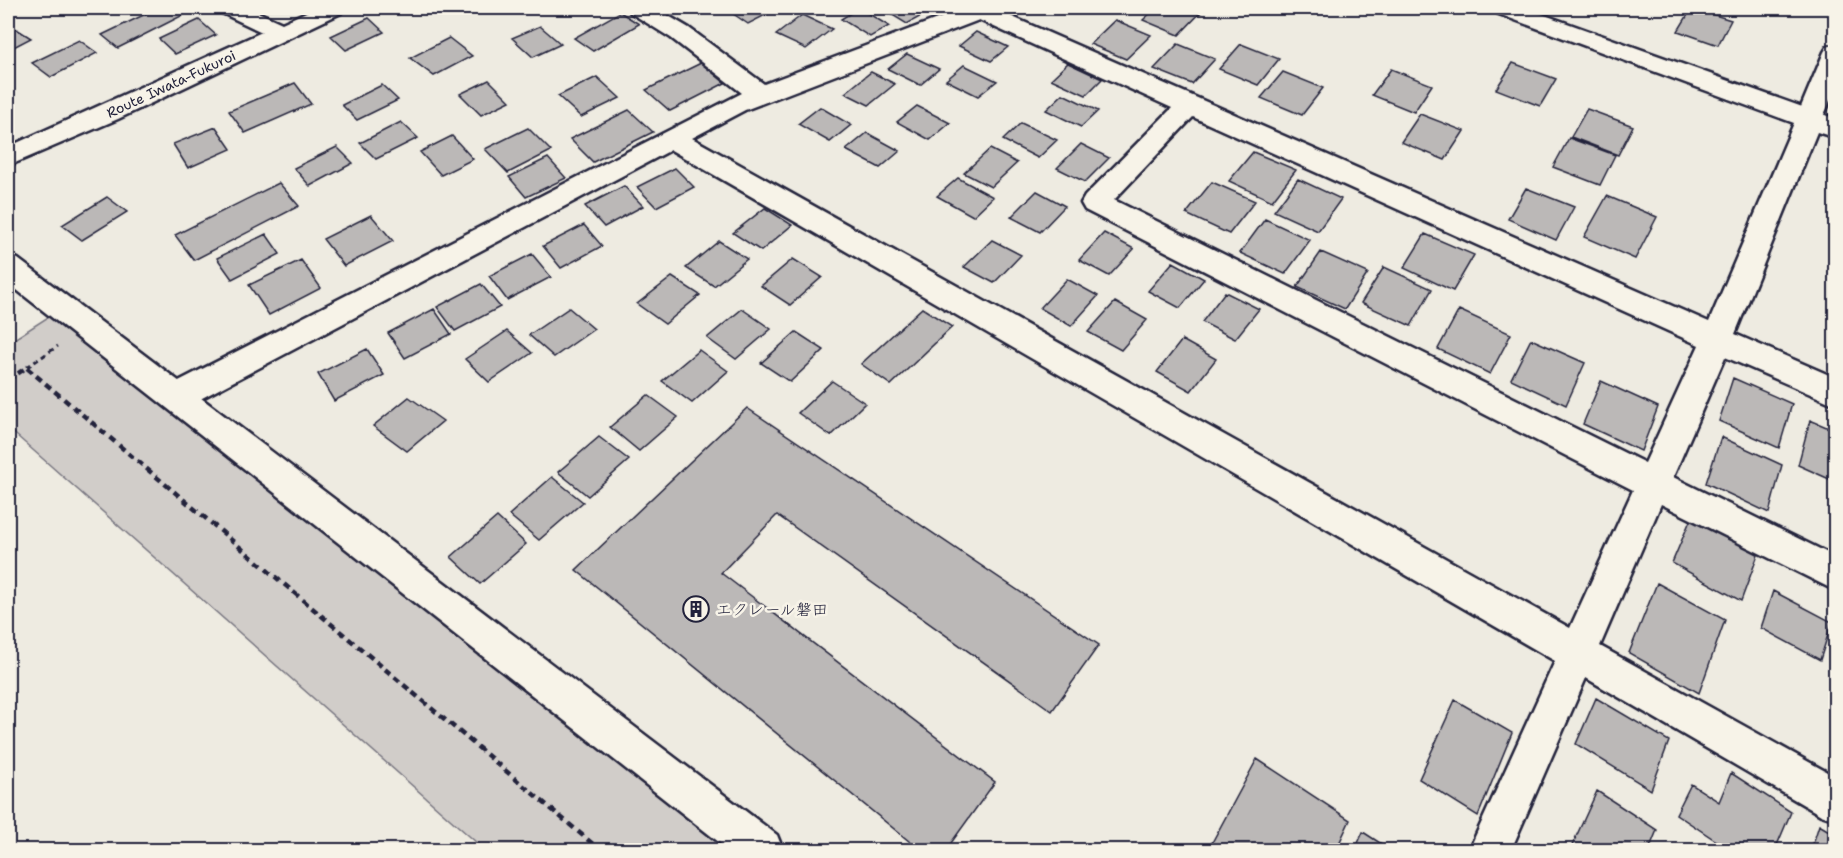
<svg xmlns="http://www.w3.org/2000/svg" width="1843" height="858" font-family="'Shantell Sans','Klee One',sans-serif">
<rect width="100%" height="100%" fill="#eeebe1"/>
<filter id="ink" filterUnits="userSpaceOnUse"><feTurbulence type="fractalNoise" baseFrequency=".0167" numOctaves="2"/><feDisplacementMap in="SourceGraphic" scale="12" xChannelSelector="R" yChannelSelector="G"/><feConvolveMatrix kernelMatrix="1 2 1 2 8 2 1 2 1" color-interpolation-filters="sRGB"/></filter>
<g filter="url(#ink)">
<path fill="#d1cdc9" stroke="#7a7882" stroke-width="1.5" d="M 56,312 L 735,850 L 485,850 L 8,428 L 8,343 Z"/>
<path fill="#bbb8b7" stroke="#22223b" stroke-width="1.5" d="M 158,8 L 189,8 L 193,10 L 118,48 L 102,35 Z
M 736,8 L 779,8 L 748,24 L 729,11 Z
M 859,8 L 889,26 L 870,37 L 841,19 Z
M 881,8 L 936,8 L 907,24 Z
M 1156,8 L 1192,8 L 1202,11 L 1179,35 L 1143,20 Z
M 1692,8 L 1731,20 L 1718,45 L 1678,31 Z
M 620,12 L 639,24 L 593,51 L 574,38 Z
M 802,15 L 832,29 L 806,49 L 776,35 Z
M 369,18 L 384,32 L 346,50 L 331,36 Z
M 199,20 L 216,35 L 175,54 L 159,39 Z
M 1115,20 L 1151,35 L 1126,59 L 1090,44 Z
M 10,25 L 31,38 L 8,50 L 8,26 Z
M 540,26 L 561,44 L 533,57 L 512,38 Z
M 976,32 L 1008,47 L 991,61 L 959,46 Z
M 449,38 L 472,56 L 434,76 L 410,58 Z
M 79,40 L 97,53 L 51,77 L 32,63 Z
M 1178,44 L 1215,59 L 1192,84 L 1154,69 Z
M 1241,44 L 1279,59 L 1258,85 L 1219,69 Z
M 907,54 L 939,69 L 920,85 L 888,69 Z
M 701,63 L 725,83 L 670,111 L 646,90 Z
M 1068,63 L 1102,79 L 1086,95 L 1051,79 Z
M 1513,63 L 1556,79 L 1540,106 L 1496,89 Z
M 964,65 L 997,81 L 978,96 L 946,80 Z
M 1391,69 L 1432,85 L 1414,112 L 1372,95 Z
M 871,72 L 895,84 L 869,105 L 845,93 Z
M 1283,72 L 1323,88 L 1302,115 L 1261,98 Z
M 597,77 L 620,98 L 581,117 L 558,96 Z
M 489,80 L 510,101 L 481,115 L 460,94 Z
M 295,83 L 311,104 L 245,133 L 229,111 Z
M 382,85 L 398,100 L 357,120 L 342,105 Z
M 1063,94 L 1098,111 L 1081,127 L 1046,110 Z
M 917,106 L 950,123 L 930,140 L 897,122 Z
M 820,107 L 851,125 L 830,142 L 798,124 Z
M 1587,109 L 1633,126 L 1618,155 L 1571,137 Z
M 629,110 L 653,132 L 593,162 L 570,139 Z
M 1420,114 L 1464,131 L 1445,160 L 1401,142 Z
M 401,122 L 418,138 L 376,159 L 360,143 Z
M 1021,123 L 1057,140 L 1038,158 L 1003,140 Z
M 216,127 L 231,149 L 188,168 L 173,144 Z
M 528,128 L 551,151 L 508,173 L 485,149 Z
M 867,133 L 900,151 L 880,168 L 846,150 Z
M 452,136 L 473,159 L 441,175 L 420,152 Z
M 1569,138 L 1615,155 L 1600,185 L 1553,167 Z
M 1081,144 L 1109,158 L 1085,182 L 1057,168 Z
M 337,147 L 353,163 L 310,186 L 294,168 Z
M 990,149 L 1017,163 L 991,187 L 964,173 Z
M 1253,152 L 1296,170 L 1272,201 L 1229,181 Z
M 548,158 L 566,178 L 526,197 L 509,177 Z
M 675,168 L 694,187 L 656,207 L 637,187 Z
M 958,178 L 993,197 L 973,216 L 937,196 Z
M 1298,179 L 1341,199 L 1318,231 L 1274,211 Z
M 1212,182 L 1255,201 L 1229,234 L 1186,214 Z
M 279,183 L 299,206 L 194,260 L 175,235 Z
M 624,186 L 643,206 L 604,227 L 585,206 Z
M 1526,188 L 1574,207 L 1556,240 L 1508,219 Z
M 1037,191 L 1065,206 L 1040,232 L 1011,217 Z
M 1607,196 L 1657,217 L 1635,259 L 1584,237 Z
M 107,197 L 127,212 L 82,240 L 62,225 Z
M 765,208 L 792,225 L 761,251 L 733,233 Z
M 371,215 L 393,241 L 344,266 L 323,239 Z
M 1265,219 L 1310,240 L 1285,274 L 1240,253 Z
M 584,225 L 602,246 L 561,268 L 543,246 Z
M 1104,233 L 1134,249 L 1109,276 L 1079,260 Z
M 266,234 L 280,254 L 232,279 L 217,258 Z
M 1425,234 L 1474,255 L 1453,291 L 1404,268 Z
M 992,240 L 1021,255 L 994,283 L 964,267 Z
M 719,241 L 747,259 L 714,286 L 686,268 Z
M 1321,252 L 1368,273 L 1345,309 L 1297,287 Z
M 532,254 L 551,277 L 507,300 L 489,276 Z
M 793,259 L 822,277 L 790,305 L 761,286 Z
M 301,260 L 321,288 L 269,315 L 249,285 Z
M 1173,262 L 1204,279 L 1180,308 L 1148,291 Z
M 1384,267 L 1432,289 L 1411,326 L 1361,303 Z
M 672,277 L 700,295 L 665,324 L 637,304 Z
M 1067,279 L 1098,296 L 1071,326 L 1040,308 Z
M 481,284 L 500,307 L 455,331 L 437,307 Z
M 1225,292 L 1259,309 L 1235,339 L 1202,322 Z
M 1115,302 L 1147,320 L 1121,350 L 1088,332 Z
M 569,308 L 594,329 L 554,357 L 529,335 Z
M 922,308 L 952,327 L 891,385 L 861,364 Z
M 434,309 L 451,334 L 405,358 L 388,333 Z
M 742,309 L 771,329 L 736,359 L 707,338 Z
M 1459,310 L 1511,334 L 1490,374 L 1438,349 Z
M 507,331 L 532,353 L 489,382 L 465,359 Z
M 796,332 L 824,350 L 790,382 L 761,363 Z
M 1531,339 L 1585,363 L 1566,405 L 1511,379 Z
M 1182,340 L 1216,359 L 1191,391 L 1157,372 Z
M 367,349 L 384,375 L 334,401 L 318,374 Z
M 699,350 L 728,371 L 692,403 L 662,381 Z
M 1733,378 L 1792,404 L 1779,448 L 1719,421 Z
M 832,381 L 865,403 L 831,436 L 798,413 Z
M 1601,381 L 1658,407 L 1641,451 L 1583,424 Z
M 648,395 L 678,417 L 639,451 L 610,427 Z
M 409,397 L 443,421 L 407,451 L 373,426 Z
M 747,408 L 1099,645 L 1052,711 L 777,515 L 721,573 L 995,782 L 946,850 L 920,850 L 576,570 Z
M 1810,420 L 1836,431 L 1836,482 L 1798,465 Z
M 599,437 L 629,460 L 588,496 L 558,472 Z
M 1721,437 L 1782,465 L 1769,513 L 1706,483 Z
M 552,477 L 583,502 L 539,540 L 509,515 Z
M 1695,509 L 1762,544 L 1741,601 L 1672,563 Z
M 497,517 L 526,544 L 480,584 L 451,557 Z
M 1657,583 L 1725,620 L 1699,693 L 1629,653 Z
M 1773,591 L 1832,622 L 1820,660 L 1761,628 Z
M 1596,698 L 1669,741 L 1651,790 L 1576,744 Z
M 1455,700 L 1512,733 L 1478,816 L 1419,779 Z
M 1257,759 L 1350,820 L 1336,850 L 1208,850 Z
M 1731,773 L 1791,812 L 1775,850 L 1730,850 L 1676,814 L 1691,784 L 1719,802 Z
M 1597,791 L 1657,830 L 1649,850 L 1570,850 Z
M 1819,825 L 1836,835 L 1836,850 L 1811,850 Z
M 1363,832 L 1391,850 L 1355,850 Z"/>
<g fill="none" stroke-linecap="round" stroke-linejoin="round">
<g stroke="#22223b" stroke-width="5">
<path id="street" d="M 627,8 L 655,8 L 689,28 L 764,84 L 961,10 L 959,8 L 1001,8 L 999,11 L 1709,322 L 1794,123 L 1496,13 L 1492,8 L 1525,8 L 1836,119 L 1836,138 L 1817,132 L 1735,334 L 1836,378 L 1836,405 L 1725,357 L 1673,477 L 1836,557 L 1836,591 L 1661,504 L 1600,646 L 1836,777 L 1836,820 L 1821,815 L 1586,678 L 1511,850 L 1469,850 L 1555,661 L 671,150 L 187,406 L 176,410 L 165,406 L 160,397 L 165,388 L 742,93 L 671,38 L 631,13 ZM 979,20 L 1172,108 L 1085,196 L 1081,203 L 1085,210 L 1633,490 L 1570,628 L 692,138 L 745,110 ZM 1193,117 L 1699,345 L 1645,463 L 1114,200 Z"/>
</g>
<g stroke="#22223b" stroke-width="5">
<path id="secondary" d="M 218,8 L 249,8 L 282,23 L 315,8 L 345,8 L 341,13 L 118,119 L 8,166 L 8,147 L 262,32 L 222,13 Z
M 1836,44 C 1836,76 1836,97 1818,125 L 1809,128 L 1800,125 L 1796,119 L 1824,52 L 1827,47 Z
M 8,256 L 18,259 L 777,835 L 783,850 L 729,850 L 8,283 Z"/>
</g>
<path stroke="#22223b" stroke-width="3" stroke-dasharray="5 4" stroke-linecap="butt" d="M 27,367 L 58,346"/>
<path stroke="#22223b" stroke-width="4.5" stroke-dasharray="7 5" stroke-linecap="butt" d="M 27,368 L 600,850
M 8,380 L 29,366"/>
<use href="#street" fill="#f7f3e8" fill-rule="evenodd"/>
<use href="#secondary" fill="#f7f3e8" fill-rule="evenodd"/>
</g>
</g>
<defs>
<g id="building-ring" transform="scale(1.35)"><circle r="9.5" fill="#f7f3e8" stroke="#22223b" stroke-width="1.5"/><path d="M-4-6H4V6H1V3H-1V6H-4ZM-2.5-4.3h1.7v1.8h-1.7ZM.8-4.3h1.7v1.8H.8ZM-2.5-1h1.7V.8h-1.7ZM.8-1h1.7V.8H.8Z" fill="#22223b"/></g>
</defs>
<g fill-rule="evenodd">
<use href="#building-ring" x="696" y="609"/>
</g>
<g text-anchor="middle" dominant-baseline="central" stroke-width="5" stroke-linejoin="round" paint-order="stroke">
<g font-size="14" fill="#22223b" stroke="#f7f3e8">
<text transform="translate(171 84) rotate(-25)">Route Iwata-Fukuroi</text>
</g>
<g font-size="16" fill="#22223b" stroke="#f7f3e8" text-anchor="start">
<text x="716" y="609">エクレール磐田</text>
</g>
</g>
<rect width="1843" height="858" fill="none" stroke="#f7f3e8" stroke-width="30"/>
<rect x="15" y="15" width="1813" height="828" fill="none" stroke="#22223b" stroke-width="2" filter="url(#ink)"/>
</svg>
